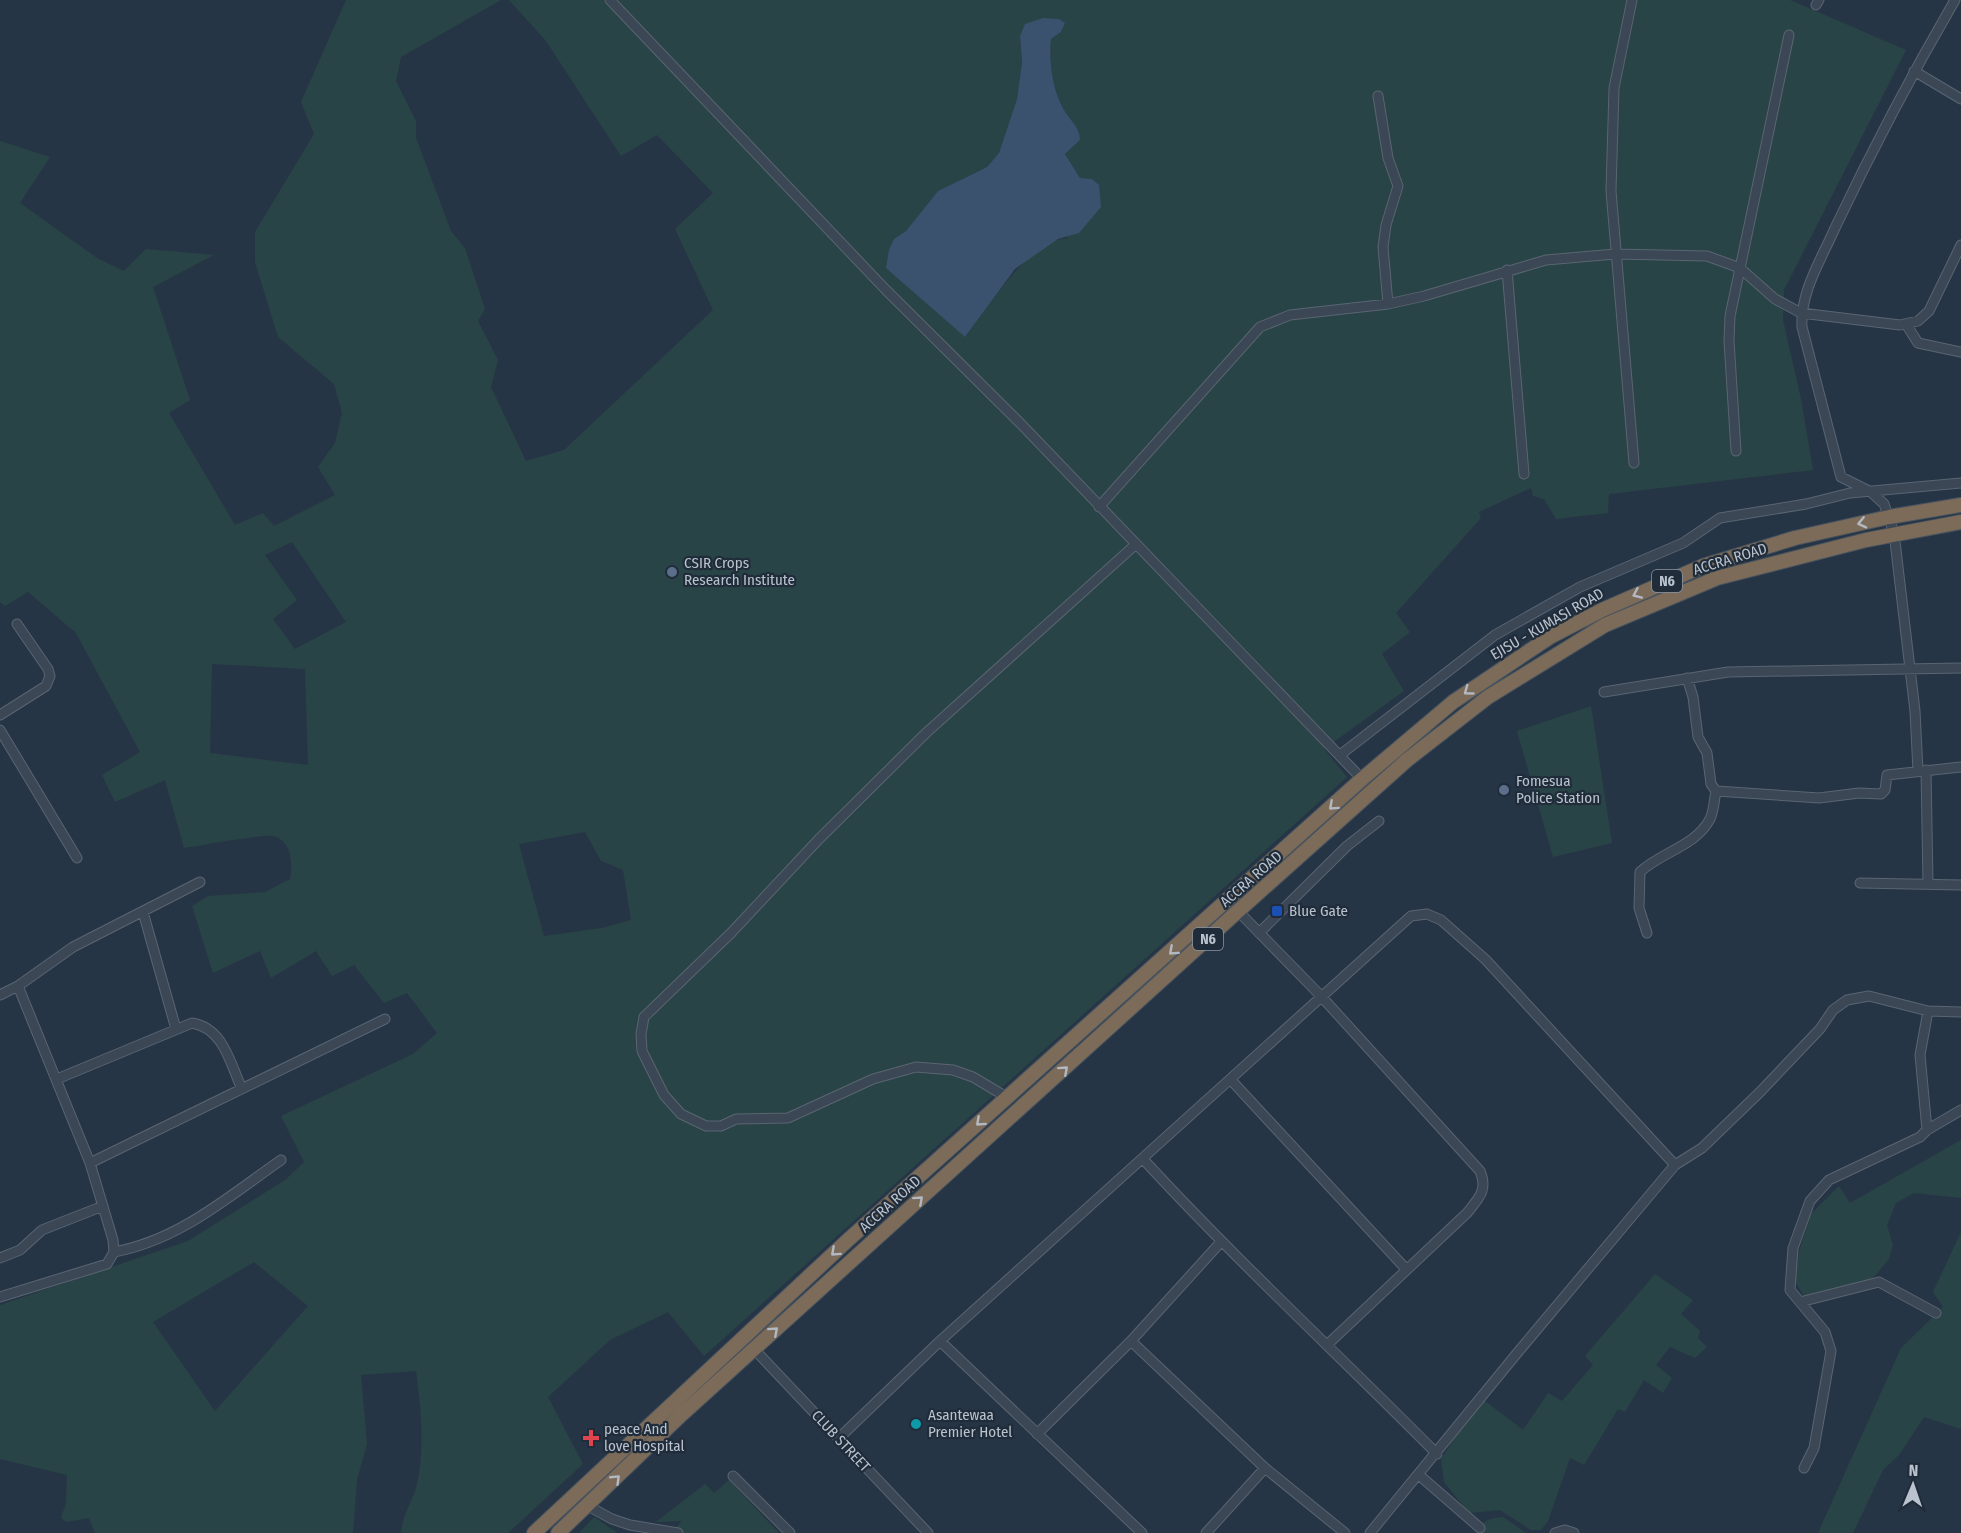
<svg xmlns="http://www.w3.org/2000/svg" width="1961" height="1533" font-family="'Fira Sans Condensed',sans-serif">
<rect width="100%" height="100%" fill="#263545"/>
<path fill="#294446" fill-rule="evenodd" d="M 346,0 L 501,0 L 401,57 L 396,81 L 416,121 L 416,138 L 451,231 L 465,248 L 485,309 L 478,321 L 498,360 L 491,387 L 526,461 L 564,450 L 713,310 L 675,229 L 713,193 L 657,135 L 621,156 L 546,41 L 509,0 L 1790,0 L 1906,50 L 1784,290 L 1783,320 L 1801,399 L 1813,470 L 1609,494 L 1608,513 L 1556,519 L 1544,499 L 1533,496 L 1531,488 L 1479,512 L 1481,518 L 1396,613 L 1410,632 L 1382,654 L 1404,691 L 1324,749 L 1347,777 L 704,1356 L 668,1312 L 610,1340 L 548,1397 L 583,1464 L 508,1533 L 401,1533 C 402,1515 413,1501 417,1484 C 425,1449 421,1406 416,1371 L 361,1375 L 367,1444 L 357,1480 L 353,1533 L 95,1533 L 89,1518 L 66,1522 L 61,1518 L 66,1503 L 67,1475 L 0,1459 L 0,1305 L 188,1241 L 285,1180 L 304,1162 L 281,1116 L 413,1054 L 437,1033 L 407,993 L 384,1003 L 354,965 L 332,976 L 316,951 L 271,978 L 260,951 L 213,973 L 192,906 L 208,896 L 265,892 L 290,879 C 293,864 292,841 273,836 C 263,834 199,846 184,848 L 165,780 L 115,802 L 102,775 L 140,752 L 76,633 L 28,592 L 5,606 L 0,602 L 0,141 L 50,157 L 20,203 L 97,258 L 124,271 L 146,249 L 214,255 L 153,287 L 190,400 L 169,413 L 235,525 L 263,513 L 274,526 L 335,495 L 318,467 L 335,443 L 342,413 L 334,384 L 278,337 L 255,262 L 255,232 L 314,134 L 301,102 ZM 1065,22 L 1061,32 L 1051,39 C 1049,62 1052,88 1063,108 C 1069,120 1080,126 1080,140 L 1065,154 L 1080,178 L 1092,179 L 1067,238 C 1027,242 989,306 966,336 L 894,239 L 906,231 L 938,191 L 987,167 L 999,153 L 1017,99 L 1022,61 L 1020,36 ZM 292,542 L 346,622 L 295,649 L 273,619 L 297,600 L 265,555 ZM 212,664 L 305,669 L 308,765 L 210,753 ZM 585,832 L 601,861 L 623,870 L 631,920 L 602,928 L 544,936 L 519,844 ZM 254,1262 L 308,1306 L 215,1411 L 153,1322 Z
M 1591,706 L 1612,843 L 1553,857 L 1517,731 Z
M 1961,1140 L 1961,1198 L 1914,1193 L 1896,1203 L 1887,1225 L 1893,1245 L 1889,1259 L 1873,1278 L 1805,1298 L 1795,1281 L 1799,1251 L 1811,1214 L 1839,1186 L 1850,1203 Z
M 1961,1232 L 1961,1429 L 1924,1417 L 1899,1455 L 1883,1470 L 1853,1533 L 1818,1533 L 1901,1348 L 1943,1307 L 1933,1292 Z
M 1655,1274 L 1693,1300 L 1681,1314 L 1700,1331 L 1698,1338 L 1707,1347 L 1695,1358 L 1670,1347 L 1656,1365 L 1672,1378 L 1663,1393 L 1644,1380 L 1625,1412 L 1618,1409 L 1584,1465 L 1570,1458 L 1548,1521 L 1541,1530 L 1531,1530 L 1500,1510 L 1469,1513 L 1444,1482 L 1441,1459 L 1460,1430 L 1485,1401 L 1523,1430 L 1548,1393 L 1562,1401 L 1593,1365 L 1585,1356 Z
M 729,1480 L 779,1533 L 671,1533 L 682,1521 L 656,1522 L 705,1484 L 714,1493 Z
M 594,1517 L 616,1532 L 615,1533 L 579,1533 Z
M 1503,1517 L 1526,1533 L 1479,1533 C 1483,1519 1489,1519 1503,1517 Z"/>
<path fill="#3a526d" d="M 1043,18 L 1059,19 L 1065,23 L 1061,32 L 1051,39 C 1049,62 1052,88 1063,108 C 1069,120 1080,126 1080,140 L 1065,154 L 1080,178 L 1092,179 L 1099,185 L 1101,207 L 1079,233 L 1058,239 L 1015,269 L 965,337 L 886,268 L 889,250 L 894,239 L 906,231 L 938,191 L 987,167 L 999,153 L 1017,99 L 1022,62 L 1020,36 L 1025,24 Z"/>
<g fill="none" stroke-linecap="round" stroke-linejoin="round">
<g stroke="#5a6572" stroke-width="11">
<path id="minor" d="M 610,0 L 886,290 L 1020,423 L 1362,779
M 1632,0 L 1614,88 L 1611,191 L 1634,463
M 1816,5 L 1819,0
M 1914,71 L 1961,99
M 1378,96 L 1388,158 L 1398,186 L 1386,225 L 1383,247 L 1388,304
M 1507,270 L 1524,474
M 1906,324 L 1918,343 L 1961,352
M 1736,451 L 1729,341 L 1730,316 L 1789,35
M 1099,507 L 1260,327 L 1290,315 L 1388,304 L 1424,296 L 1546,260 L 1615,254 L 1707,256 L 1740,268 L 1775,299 L 1801,313 L 1900,325 L 1918,321 L 1929,311 L 1961,245
M 1687,678 L 1693,697 L 1698,737 L 1707,753 L 1711,784 L 1716,791 L 1819,798 L 1859,793 L 1881,794 L 1885,790 L 1887,775 L 1961,767
M 1604,692 L 1728,672 L 1961,668
M 0,715 L 46,686 L 50,676 L 48,669 L 17,624
M 0,730 L 77,858
M 1340,755 L 1495,635 L 1580,587 L 1683,543 L 1720,518 L 1806,504 L 1850,493 L 1961,483
M 1926,770 L 1928,883
M 1918,771 L 1915,711 L 1894,533 L 1884,504 L 1871,492 L 1841,477 L 1802,327 C 1800,292 1821,260 1835,228 C 1872,150 1912,74 1955,0
M 1860,883 L 1961,885
M 1238,911 L 1320,995 L 1480,1171 C 1488,1190 1479,1198 1467,1213 L 1328,1344
M 143,912 L 176,1029
M 1259,933 L 1347,846 L 1379,821
M 1647,933 L 1639,908 L 1640,872 C 1661,852 1696,846 1710,819 C 1714,811 1714,800 1716,791
M 0,995 L 18,986 L 73,947 L 200,882
M 1928,1011 L 1920,1055 L 1927,1130 L 1920,1137 L 1829,1180 L 1810,1201 L 1793,1248 L 1790,1290 L 1800,1302 L 1879,1282 L 1936,1313
M 57,1079 L 192,1023 C 223,1028 230,1062 241,1087
M 1231,1080 L 1406,1269
M 1008,1098 L 973,1077 L 953,1070 L 916,1067 L 873,1079 L 788,1118 L 736,1119 L 721,1126 L 706,1126 L 681,1114 L 664,1095 L 642,1051 L 641,1034 L 644,1017 L 731,933 L 819,839 L 926,733 L 1135,545
M 1927,1130 L 1961,1110
M 1143,1159 C 1237,1261 1339,1355 1437,1454
M 90,1163 L 385,1019
M 114,1252 C 179,1240 228,1197 281,1160
M 0,1258 L 20,1250 L 42,1230 L 103,1206
M 0,1297 L 107,1264 L 114,1252 L 113,1240 L 90,1163 L 18,986
M 1800,1302 L 1825,1332 L 1831,1351 L 1814,1448 L 1804,1468
M 940,1341 L 1142,1533
M 1131,1341 L 1265,1468 L 1345,1533
M 754,1349 L 928,1533
M 1037,1434 L 1131,1341 L 1220,1243
M 839,1438 L 940,1341 L 1411,916 L 1427,914 L 1441,920 L 1485,959 L 1675,1165
M 1419,1475 L 1480,1528
M 733,1476 L 790,1533
M 588,1506 L 612,1519 L 630,1525 L 678,1533
M 1206,1533 L 1265,1468
M 1370,1533 L 1518,1352 L 1675,1165 L 1702,1148 L 1760,1092 L 1820,1029 L 1833,1010 L 1847,1000 L 1869,996 L 1928,1011 L 1961,1012
M 1555,1533 L 1565,1530 L 1574,1533"/>
</g>
<g stroke="#46525f" stroke-width="16">
<path id="highway" d="M 534,1533 L 848,1240 L 1362,779 L 1453,702 L 1550,637 L 1602,610 L 1703,566 L 1795,538 L 1889,517 L 1961,505
M 558,1533 L 681,1415 L 1238,911 L 1407,760 L 1488,697 L 1605,625 L 1717,578 L 1866,540 L 1961,522"/>
</g>
<use href="#minor" stroke="#3b4755" stroke-width="9"/>
<use href="#highway" stroke="#7b6b58" stroke-width="14"/>
</g>
<defs><path id="oneway-chevron" d="M-2-3.5L2.5 0L-2 3.5" fill="none" stroke-width="1.6" stroke-linecap="round" stroke-linejoin="round" transform="scale(1.5)"/></defs>
<g stroke="#b3b9c2">
<use href="#oneway-chevron" transform="translate(1862 523) rotate(167)"/>
<use href="#oneway-chevron" transform="translate(1637 594) rotate(156)"/>
<use href="#oneway-chevron" transform="translate(1468 691) rotate(144)"/>
<use href="#oneway-chevron" transform="translate(1333 806) rotate(138)"/>
<use href="#oneway-chevron" transform="translate(1173 951) rotate(138)"/>
<use href="#oneway-chevron" transform="translate(1064 1070) rotate(-42)"/>
<use href="#oneway-chevron" transform="translate(980 1122) rotate(138)"/>
<use href="#oneway-chevron" transform="translate(919 1200) rotate(-42)"/>
<use href="#oneway-chevron" transform="translate(835 1252) rotate(138)"/>
<use href="#oneway-chevron" transform="translate(774 1331) rotate(-42)"/>
<use href="#oneway-chevron" transform="translate(616 1479) rotate(-44)"/>
</g>
<g fill="#5c6f8a" stroke="#202c3a" stroke-width="2">
<circle cx="672" cy="572" r="6"/>
<circle cx="1504" cy="790" r="6"/>
</g>
<rect fill="#1a4fb4" stroke="#202c3a" stroke-width="2" x="1271" y="905" width="12" height="12" rx="3"/>
<circle fill="#0f9aa8" stroke="#202c3a" stroke-width="2" cx="916" cy="1424" r="6"/>
<path fill="#e0444e" stroke="#202c3a" stroke-width="2" d="M588 1429h6v6h6v6h-6v6h-6v-6h-6v-6h6z"/>
<g text-anchor="middle" dominant-baseline="central" stroke-width="4.5" stroke-linejoin="round" paint-order="stroke">
<g fill="#202c3a" stroke="#8b95a2" stroke-width="1.5">
<rect x="1652" y="570" width="30" height="22" rx="4.5"/>
<rect x="1193" y="928" width="30" height="22" rx="4.5"/>
</g>
<g font-size="14" font-weight="bold" fill="#b9c2ce">
<text x="1667" y="581">N6</text>
<text x="1208" y="939">N6</text>
</g>
<g font-size="15" fill="#b9c2ce" stroke="#202c3a">
<text transform="translate(1730 559) rotate(-17)">ACCRA ROAD</text>
<text transform="translate(1547 624) rotate(-30)">EJISU - KUMASI ROAD</text>
<text transform="translate(1251 879) rotate(-41)">ACCRA ROAD</text>
<text transform="translate(890 1204) rotate(-42)">ACCRA ROAD</text>
<text transform="translate(841 1441) rotate(47)">CLUB STREET</text>
</g>
<g font-size="15" fill="#b9c2ce" stroke="#202c3a" text-anchor="start">
<text x="684" y="563">CSIR Crops<tspan x="684" dy="17">Research Institute</tspan></text>
<text x="1516" y="781">Fomesua<tspan x="1516" dy="17">Police Station</tspan></text>
<text x="1289" y="911">Blue Gate</text>
<text x="928" y="1415">Asantewaa<tspan x="928" dy="17">Premier Hotel</tspan></text>
<text x="604" y="1429">peace And<tspan x="604" dy="17">love Hospital</tspan></text>
</g>
</g>
<g transform="translate(1913 1485) rotate(2)" stroke="#202c3a" stroke-width="4.5" paint-order="stroke">
<path d="M0-4.5L10 22L0 15L-10 22Z" fill="#b9c2ce"/>
<text y="-9" font-size="16" font-weight="bold" text-anchor="middle" fill="#b9c2ce">N</text>
</g>
</svg>
